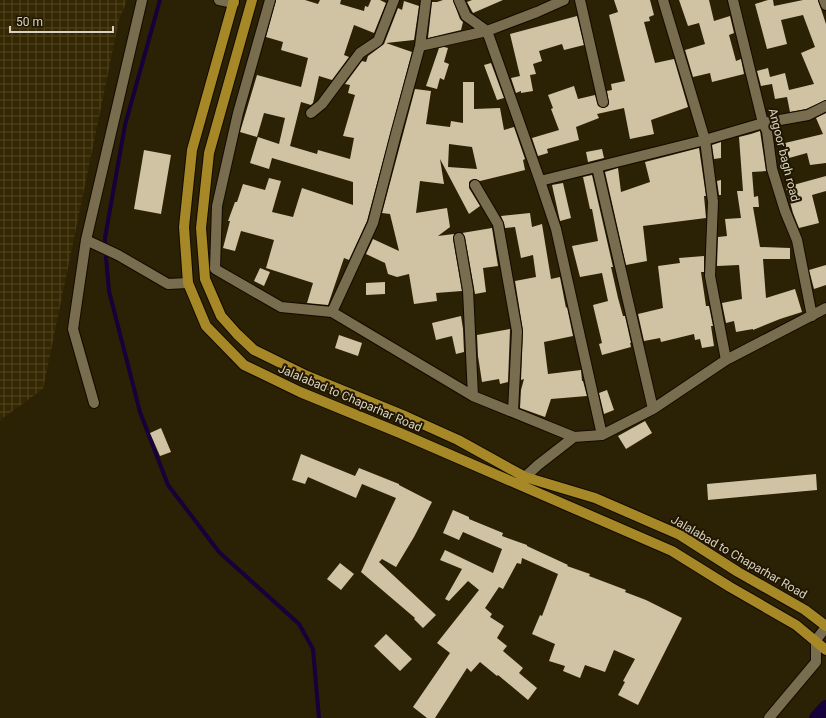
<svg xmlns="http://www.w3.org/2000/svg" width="826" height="718" font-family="Roboto,sans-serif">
<defs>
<pattern id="industrial-grid" width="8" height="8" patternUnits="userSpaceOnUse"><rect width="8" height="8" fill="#342802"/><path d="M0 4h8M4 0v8" fill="none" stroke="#514625"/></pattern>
</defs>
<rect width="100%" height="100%" fill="#2b2104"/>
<path fill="url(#industrial-grid)" d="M 0,0 L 127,0 L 119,20 L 43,389 L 0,420 Z"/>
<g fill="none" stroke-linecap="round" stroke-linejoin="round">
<path stroke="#16013b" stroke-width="4" d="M 105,242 L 105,238 L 125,125 L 160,0
M 106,257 L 109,291 L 140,412 L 168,485 L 219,552 L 299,624 L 313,649 L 319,718"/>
<path stroke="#16013b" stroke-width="14" d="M 816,718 L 826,707"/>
</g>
<path fill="#cfc3a3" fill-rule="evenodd" d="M 276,0 L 305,0 L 318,4 L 320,0 L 341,0 L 340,4 L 364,11 L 365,6 L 368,7 L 371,0 L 380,0 L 386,3 L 374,33 L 354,25 L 344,55 L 349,57 L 332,80 L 319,76 L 313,103 L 311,105 L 301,102 L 290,146 L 317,154 L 318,150 L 350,159 L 354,138 L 343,136 L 355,95 L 348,93 L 350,85 L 345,84 L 362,61 L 366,62 L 368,56 L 384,44 L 398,8 L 402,10 L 404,1 L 419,6 L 414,40 L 386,43 L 412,52 L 367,221 L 349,260 L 344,258 L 328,305 L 307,303 L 313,283 L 266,268 L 274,240 L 241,231 L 235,251 L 223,248 L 230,221 L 228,221 L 235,202 L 237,202 L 243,184 L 265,190 L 269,178 L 281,181 L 272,212 L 293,217 L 302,188 L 353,205 L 353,182 L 272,158 L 269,169 L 250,163 L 258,137 L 279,144 L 285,118 L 264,113 L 257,137 L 240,132 L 257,75 L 301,87 L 308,58 L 281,50 L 283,42 L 266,37 Z
M 443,0 L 453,0 L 460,19 L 463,22 L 461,30 L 428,38 L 432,2 L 437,2 Z
M 472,0 L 503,0 L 473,13 L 467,2 Z
M 614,0 L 650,0 L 654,15 L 649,17 L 650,21 L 644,22 L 655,63 L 674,59 L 688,107 L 651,120 L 654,134 L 630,139 L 624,108 L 597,114 L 599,118 L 576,127 L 579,140 L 547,149 L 548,153 L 538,156 L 532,138 L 559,130 L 551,109 L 553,108 L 548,95 L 574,86 L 578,99 L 595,95 L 598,106 L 604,108 L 608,106 L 609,104 L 607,91 L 612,90 L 611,84 L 625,81 L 609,15 L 618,12 Z
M 679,0 L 709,0 L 714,21 L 730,16 L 734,33 L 729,35 L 736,61 L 741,59 L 744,74 L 712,82 L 710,73 L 693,77 L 685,50 L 705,44 L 699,23 L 688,26 Z
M 768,0 L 773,0 L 774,6 L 803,0 L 818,0 L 826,24 L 826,100 L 806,109 L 790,112 L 787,97 L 775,99 L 772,84 L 761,86 L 757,71 L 768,68 L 770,77 L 785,73 L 789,90 L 814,84 L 801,53 L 815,47 L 803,15 L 781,20 L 787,44 L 767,49 L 755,4 Z
M 577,16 L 584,45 L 564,50 L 562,44 L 539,51 L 542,61 L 533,64 L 536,74 L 530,75 L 533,91 L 521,93 L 521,91 L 516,93 L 511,78 L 520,76 L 510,34 Z
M 444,47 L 448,48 L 444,62 L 449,64 L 444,80 L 440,78 L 437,89 L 426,86 L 439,48 Z
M 491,63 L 504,98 L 497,100 L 484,65 Z
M 463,82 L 474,82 L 474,109 L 500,108 L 504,130 L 514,127 L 525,159 L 523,160 L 525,170 L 480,181 L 475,179 L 471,180 L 469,182 L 469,188 L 480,206 L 469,214 L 440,159 L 444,184 L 420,181 L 416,213 L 447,208 L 450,227 L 438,236 L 454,234 L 453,239 L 462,291 L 436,293 L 437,301 L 414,304 L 409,274 L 397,277 L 388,274 L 385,263 L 366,254 L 373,239 L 399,251 L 390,214 L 382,213 L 415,89 L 431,91 L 426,124 L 450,127 L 451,121 L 463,123 ZM 449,144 L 472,147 L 477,169 L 448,167 Z
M 826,113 L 826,163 L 810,165 L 807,153 L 789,158 L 785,143 L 823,134 L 816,118 Z
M 760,131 L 766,171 L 752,172 L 754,197 L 758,196 L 759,207 L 753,207 L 760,247 L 790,248 L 790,259 L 763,259 L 766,298 L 795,289 L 802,312 L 780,319 L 753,330 L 753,329 L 736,332 L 734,321 L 726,323 L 722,303 L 742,299 L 739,265 L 717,266 L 718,237 L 727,236 L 725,219 L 741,218 L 737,191 L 743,191 L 739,137 L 751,134 Z
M 721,142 L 721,158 L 714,159 L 712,145 Z
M 699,148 L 706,196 L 704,196 L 706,218 L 643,226 L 647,261 L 626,265 L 605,172 L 618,168 L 621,192 L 650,182 L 645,162 Z
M 602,149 L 604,158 L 588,162 L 586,152 Z
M 144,150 L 171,155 L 161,214 L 134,209 Z
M 592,175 L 613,267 L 611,267 L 618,298 L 623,316 L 625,316 L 631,343 L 630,343 L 631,347 L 602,355 L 599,344 L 602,343 L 593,305 L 608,301 L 602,273 L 580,277 L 572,246 L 598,241 L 592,209 L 590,209 L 583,177 Z
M 826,176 L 826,191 L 812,195 L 819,223 L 799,228 L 793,213 L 786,187 Z
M 721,180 L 721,195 L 719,195 L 717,181 Z
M 563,183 L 571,218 L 560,221 L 552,185 Z
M 530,213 L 532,227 L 542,224 L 551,279 L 560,277 L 566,308 L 567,307 L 573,336 L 544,342 L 548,374 L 581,370 L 582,381 L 583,381 L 587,396 L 551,399 L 545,417 L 520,408 L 521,390 L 524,379 L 521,380 L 523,331 L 515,281 L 536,277 L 533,255 L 521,258 L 515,227 L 505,228 L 504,223 L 501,216 Z
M 492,228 L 498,266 L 483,268 L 486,292 L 475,294 L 465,237 L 462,233 Z
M 704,256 L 704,272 L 701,272 L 706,306 L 709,306 L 713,326 L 711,326 L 714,346 L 702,348 L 700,339 L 695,340 L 694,334 L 661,342 L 660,338 L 644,341 L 638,314 L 663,308 L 658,266 L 680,263 L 679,258 Z
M 826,265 L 826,285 L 814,289 L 809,270 Z
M 260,268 L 270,272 L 264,286 L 254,281 Z
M 385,282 L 385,294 L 366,295 L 366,283 Z
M 461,316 L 463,329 L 464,352 L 456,354 L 452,336 L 436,340 L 432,323 Z
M 510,329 L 508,382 L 500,384 L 499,379 L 482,382 L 478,356 L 477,335 Z
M 339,335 L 362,343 L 358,356 L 335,348 Z
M 607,390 L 614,410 L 604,414 L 599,393 Z
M 645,421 L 652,433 L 626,449 L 618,436 Z
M 161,428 L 171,452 L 160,456 L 150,433 Z
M 301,454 L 355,476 L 359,468 L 399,484 L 399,485 L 432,502 L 414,537 L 396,567 L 382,559 L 379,562 L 436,615 L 423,628 L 414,619 L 415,618 L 361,572 L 396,498 L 362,484 L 356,498 L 308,477 L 305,484 L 292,480 Z
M 816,474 L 817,490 L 708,500 L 707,484 Z
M 453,510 L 469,517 L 469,519 L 503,533 L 502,536 L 527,545 L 527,546 L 568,565 L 567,566 L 590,574 L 589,576 L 626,590 L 625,592 L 646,600 L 682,618 L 638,705 L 618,695 L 625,682 L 623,681 L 635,659 L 614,650 L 605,672 L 585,665 L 580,678 L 563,671 L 565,666 L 549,661 L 555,644 L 532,634 L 540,615 L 542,616 L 558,574 L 522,558 L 521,564 L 517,563 L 503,589 L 499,587 L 485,608 L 492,614 L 490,617 L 504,626 L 497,638 L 507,646 L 503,651 L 523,668 L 519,673 L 537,688 L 528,700 L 498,675 L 497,676 L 480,662 L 471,672 L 467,668 L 435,718 L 427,718 L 413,707 L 450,653 L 437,643 L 479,590 L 468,581 L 449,601 L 445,599 L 462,569 L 440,560 L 445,550 L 493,573 L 502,549 L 463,532 L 459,540 L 443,533 Z
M 340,563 L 354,574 L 341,590 L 327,579 Z
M 386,634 L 412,659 L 400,671 L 374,646 Z"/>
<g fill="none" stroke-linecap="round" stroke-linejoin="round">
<g stroke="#130a00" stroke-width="12">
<path id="minor" d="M 219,0 L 234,3
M 270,0 L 238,113 L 217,206 L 215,269 L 281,307 L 332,312 L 473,396 L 574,437
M 459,0 L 466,16 L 487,31 L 540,181 L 556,229 L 602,435
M 580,0 L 603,102
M 663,0 L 705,140 L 713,202 L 710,276 L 726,360
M 733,0 L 763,123 L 767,131 L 772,169 L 785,211 L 797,240 L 812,316
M 824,0 L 826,5
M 420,46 L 487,31 L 537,12 L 564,0
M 311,113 L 322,104 L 360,53 L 378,41 L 394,0
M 597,167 L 653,409
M 540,181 L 705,140 L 763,123 L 808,115 L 826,106
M 475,185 L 498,224 L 517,331 L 513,412
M 459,238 L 468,290 L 473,396
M 86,240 L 118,255 L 168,284 L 188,283
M 332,312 L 373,223 L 396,134 L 420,46 L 426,0
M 94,403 L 73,329 L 86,240 L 142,0
M 525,477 L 538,465 L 574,437 L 602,435 L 653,409 L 726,360 L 826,308"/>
</g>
<g stroke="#130a00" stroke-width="12">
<path id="tertiary" d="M 769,718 L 816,662 L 816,640 L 826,627"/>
</g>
<g stroke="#130a00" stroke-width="12">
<path id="primary" d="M 234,0 L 192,150 L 184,227 L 188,283 L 206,326 L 244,365 L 300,392 L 400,433 L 672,551 L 730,587 L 796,625 L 826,650
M 252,0 L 209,153 L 201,228 L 205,279 L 221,316 L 237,334 L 254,350 L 307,376 L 407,417 L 458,440 L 525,477 L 595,498 L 680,535 L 738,572 L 805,610 L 826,626"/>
</g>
<use href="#minor" stroke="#786d4f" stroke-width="10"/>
<use href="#tertiary" stroke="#786d4f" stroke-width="10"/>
<use href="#primary" stroke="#a68926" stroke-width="10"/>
</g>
<g text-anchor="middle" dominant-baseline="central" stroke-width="4" stroke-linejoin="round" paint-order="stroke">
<g font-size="12" fill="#d8d2c2" stroke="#211700">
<text transform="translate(784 155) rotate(76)">Angoor bagh road</text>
<text transform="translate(350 398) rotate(23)">Jalalabad to Chaparhar Road</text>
<text transform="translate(739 557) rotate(30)">Jalalabad to Chaparhar Road</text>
</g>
</g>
<path d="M10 26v6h103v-6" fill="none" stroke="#d8d2c2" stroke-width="2"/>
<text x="16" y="26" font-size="12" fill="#d8d2c2" stroke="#211700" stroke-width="3" paint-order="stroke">50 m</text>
</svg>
